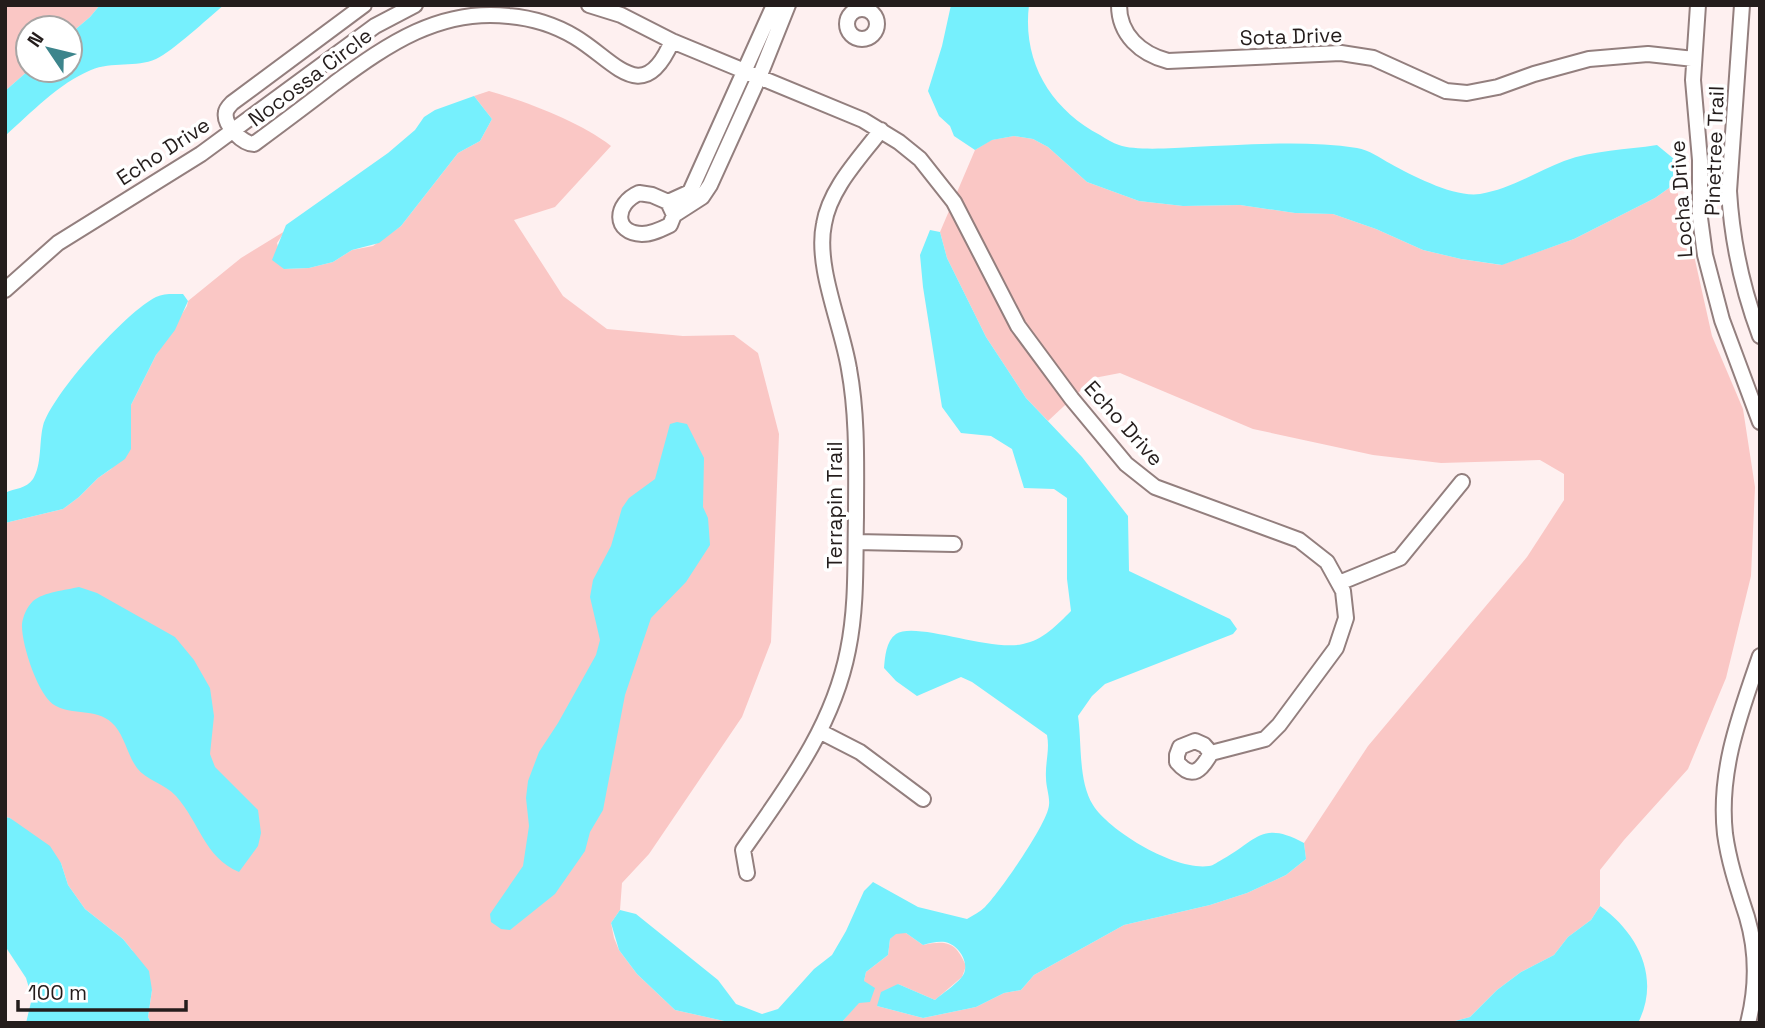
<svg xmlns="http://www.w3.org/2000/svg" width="1765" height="1028" font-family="'Space Grotesk',sans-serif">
<rect width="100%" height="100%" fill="#fef0f0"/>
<path fill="#fac7c5" d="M 5,5 L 100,5 L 90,17 L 70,34 L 70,28 L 28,28 L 29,70 L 5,91 Z
M 489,91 C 527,102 580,122 611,146 L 555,207 L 514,220 L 563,296 L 607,329 L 683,336 L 734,335 L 758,353 L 779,434 L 771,642 L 742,717 L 649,854 L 622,883 L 620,910 L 611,923 L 614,938 L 619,950 L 637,974 L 675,1010 L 733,1023 L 151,1023 L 148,1017 L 152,990 L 132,950 L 123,939 L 85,909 L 68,885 L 61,863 L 10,818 L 5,817 L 5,523 L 63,509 L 79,497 L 98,478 L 111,469 L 131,443 L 131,405 L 156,355 L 187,306 L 188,301 L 241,258 L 285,231 L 277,243 L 284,269 L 309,268 L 333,262 L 352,250 L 373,246 L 401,226 L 458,153 L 480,141 L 492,119 L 474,96 Z
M 1014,136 L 1033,139 L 1048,147 L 1087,182 L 1139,201 L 1183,206 L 1240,205 L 1295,213 L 1333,214 L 1376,229 L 1423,250 L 1461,259 L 1501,265 L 1574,239 L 1655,198 L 1669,188 L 1674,181 L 1687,224 L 1712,336 L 1743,409 L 1755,487 L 1751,576 L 1726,678 L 1688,769 L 1624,840 L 1600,870 L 1600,906 L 1591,920 L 1568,937 L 1554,955 L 1521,972 L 1497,990 L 1470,1017 L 1448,1023 L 841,1023 L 859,1002 L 866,972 L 888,955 L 890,939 L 896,933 L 906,933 L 923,945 C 947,940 956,942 966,966 L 962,977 L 935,1000 L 898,984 L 877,1006 L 923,1018 L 976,1007 L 1004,993 L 1021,990 L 1034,975 L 1124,925 L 1210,905 L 1247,893 L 1286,875 L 1306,859 L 1304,843 L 1368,746 L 1527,557 L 1564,500 L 1564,474 L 1540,460 L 1441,463 L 1373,455 L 1253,429 L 1120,373 L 1094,378 L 1048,421 L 1026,398 L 986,337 L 947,258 L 940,232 L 975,150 L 991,140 Z"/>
<path fill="#76f0fd" d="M 100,5 L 224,5 C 207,19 173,51 156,59 C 136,68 112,61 91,70 C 59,83 31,113 5,136 L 5,91 L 29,70 L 70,70 L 70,34 L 90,17 Z
M 951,5 L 1029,5 C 1022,62 1051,109 1100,135 C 1106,139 1113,143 1119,145 C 1135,151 1175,148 1193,147 C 1247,145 1304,140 1357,148 C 1369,150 1380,158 1391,164 C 1413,176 1455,198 1480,194 C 1510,189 1536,172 1564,161 C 1594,150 1626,150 1657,145 L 1674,159 L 1676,171 L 1674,181 L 1669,188 L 1655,198 L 1574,239 L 1502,265 L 1461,259 L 1423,250 L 1376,229 L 1333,214 L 1295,213 L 1240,205 L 1183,206 L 1139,201 L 1087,182 L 1048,147 L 1033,139 L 1014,136 L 992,140 L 975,150 L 954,136 L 950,126 L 939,116 L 928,91 L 942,46 Z
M 474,96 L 492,119 L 480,141 L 458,153 L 401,226 L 379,243 L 352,250 L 333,262 L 309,268 L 284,269 L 272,260 L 286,225 L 388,153 L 415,130 L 424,117 L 435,110 Z
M 930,230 L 940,232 L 947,258 L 986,337 L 1026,398 L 1082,457 L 1128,516 L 1129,571 L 1230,619 L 1237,629 L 1233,634 L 1105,684 L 1092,696 L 1078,716 C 1082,743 1078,781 1093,805 C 1110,832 1176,871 1209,866 C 1213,866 1219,861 1223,859 C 1257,840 1262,820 1304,843 L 1306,859 L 1286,875 L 1247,893 L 1210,905 L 1124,925 L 1034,975 L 1021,990 L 1004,993 L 976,1007 L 923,1018 L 877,1006 L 881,992 L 898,984 L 935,1000 C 943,993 954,986 961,978 C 972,966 960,945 945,942 C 938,941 930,943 923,945 L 906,933 L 896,934 L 890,939 L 888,955 L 866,972 L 864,981 L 875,988 L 870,1002 L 859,1003 L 841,1023 L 733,1023 L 675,1010 L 637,974 L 619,950 L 611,923 L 620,910 L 636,914 L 718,980 L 736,1004 L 762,1014 L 778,1009 L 814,969 L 832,955 L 846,931 L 864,891 L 873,882 L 918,907 L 967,919 C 973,915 980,912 985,907 C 999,893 1048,823 1049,805 C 1050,797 1046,787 1046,778 C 1045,763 1050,750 1047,735 L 972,682 L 961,677 L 917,696 L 896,681 L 884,668 C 885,657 886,641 896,634 C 916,621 990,652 1023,644 C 1043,640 1057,625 1071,611 L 1067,579 L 1067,498 L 1054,489 L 1024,488 L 1012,449 L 991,436 L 961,433 L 942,407 L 923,287 L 920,255 Z
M 183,294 L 188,301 L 175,330 L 156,355 L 131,405 L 131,449 L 125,459 L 98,478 L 79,497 L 63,509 L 5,523 L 5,493 C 15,488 26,489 33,479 C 42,465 39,442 43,426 C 52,394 127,311 156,297 C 164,293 174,294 183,294 Z
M 677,422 L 687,424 L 704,458 L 703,507 L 708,518 L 710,545 L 686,582 L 651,618 L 625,695 L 603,810 L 590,832 L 585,851 L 555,894 L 510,930 L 501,929 L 491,922 L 490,914 L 523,866 L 529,826 L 526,798 L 528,781 L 539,752 L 558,723 L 596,655 L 600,640 L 590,597 L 593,580 L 611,546 L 622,508 L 629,498 L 655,479 L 670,424 Z
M 79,587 L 97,593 L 175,637 L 194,660 L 210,688 L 214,716 L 210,754 L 215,767 L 258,810 L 261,833 L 258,846 L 239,872 C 204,857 200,823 176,796 C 165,784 146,780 137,768 C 128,756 125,738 115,726 C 99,707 75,716 56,706 C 38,697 21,643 22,624 C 23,616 27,607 33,601 C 44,592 66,590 79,587 Z
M 5,817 L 10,818 L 50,846 L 61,863 L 68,885 L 85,909 L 123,939 L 149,971 L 152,990 L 148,1017 L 151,1023 L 26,1023 L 32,998 L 26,978 L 5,946 Z
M 1600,906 C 1638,933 1661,978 1638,1023 L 1448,1023 L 1470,1017 L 1497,990 L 1521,972 L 1554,955 L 1568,937 L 1591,920 Z"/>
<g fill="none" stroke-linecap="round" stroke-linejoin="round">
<g stroke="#937f7e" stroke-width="18">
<path id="street" d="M 364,5 L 232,103 C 230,105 226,110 226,112 C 223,125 243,144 254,144 C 281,124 308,104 335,83 C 388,44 440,8 509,16 C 532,18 555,25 575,37 C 614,60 643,109 672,41
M 589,5 L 621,15 L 672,41 L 863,120 L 899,142 L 920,159 L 954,202 L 1018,326 L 1072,399 L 1126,464 L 1155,487 L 1299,540 L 1327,562 L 1343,591 L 1346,618 L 1336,648 L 1279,725 L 1265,739 L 1211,753 C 1202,769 1193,781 1177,762 L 1177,755 L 1180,747 L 1195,741 L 1204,745 L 1211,753
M 1119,5 C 1119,35 1141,54 1168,61 L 1341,53 L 1373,58 L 1446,91 L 1467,93 L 1498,87 L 1534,74 L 1589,59 L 1648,54 L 1694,59
M 1698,5 L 1693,80 L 1700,160 L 1700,218 L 1705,255 L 1722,320 L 1760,422
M 1742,5 L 1729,191 C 1732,242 1742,288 1760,336
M847 24a15 15 0 1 1 30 0a15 15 0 1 1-30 0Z
M 639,193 L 652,195 L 668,202 L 674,215 L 670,225 C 662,229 652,234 642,234 C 613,233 614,204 639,193 Z
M 668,202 L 690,192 L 774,5
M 674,215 L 702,197 L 710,185 L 760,75 L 788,5
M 5,290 L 58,243 L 201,154 L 375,26 L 415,5
M 856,542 L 954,544
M 1339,583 L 1400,558 L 1462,482
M 821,732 L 860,752 L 923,799
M 747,873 L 743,850 C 787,787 833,727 848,650 C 857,606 855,562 856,517 C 856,468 858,418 849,369 C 842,325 815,267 824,224 C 830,188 860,158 881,130
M 1748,1023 C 1757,988 1757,951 1747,917 C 1738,889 1729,863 1725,834 C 1718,771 1740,714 1760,656"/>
</g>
<use href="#street" stroke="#fff" stroke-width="14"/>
</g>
<g text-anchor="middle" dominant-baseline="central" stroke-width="7" stroke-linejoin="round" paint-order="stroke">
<g font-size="21" fill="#241d1c" stroke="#fff">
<text transform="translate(1291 36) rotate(-2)">Sota Drive</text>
<text transform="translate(310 77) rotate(-37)">Nocossa Circle</text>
<text transform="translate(163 151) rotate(-33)">Echo Drive</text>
<text transform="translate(1714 151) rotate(-88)">Pinetree Trail</text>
<text transform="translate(1681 199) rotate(-94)">Locha Drive</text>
<text transform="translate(1124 423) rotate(48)">Echo Drive</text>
<text transform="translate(834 505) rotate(-90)">Terrapin Trail</text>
</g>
</g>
<rect width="1765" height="1028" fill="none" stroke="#241d1c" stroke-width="14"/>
<g transform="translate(49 49) rotate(305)"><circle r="33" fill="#ffffff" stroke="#a7a5a4" stroke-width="2"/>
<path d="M0-5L12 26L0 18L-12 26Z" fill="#3d858c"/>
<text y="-10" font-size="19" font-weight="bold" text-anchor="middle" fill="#241d1c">N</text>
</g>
<path d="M18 1000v10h168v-10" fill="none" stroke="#241d1c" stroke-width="3.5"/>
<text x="28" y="1000" font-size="21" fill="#241d1c" stroke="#ffffff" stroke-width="5" paint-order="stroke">100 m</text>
</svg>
